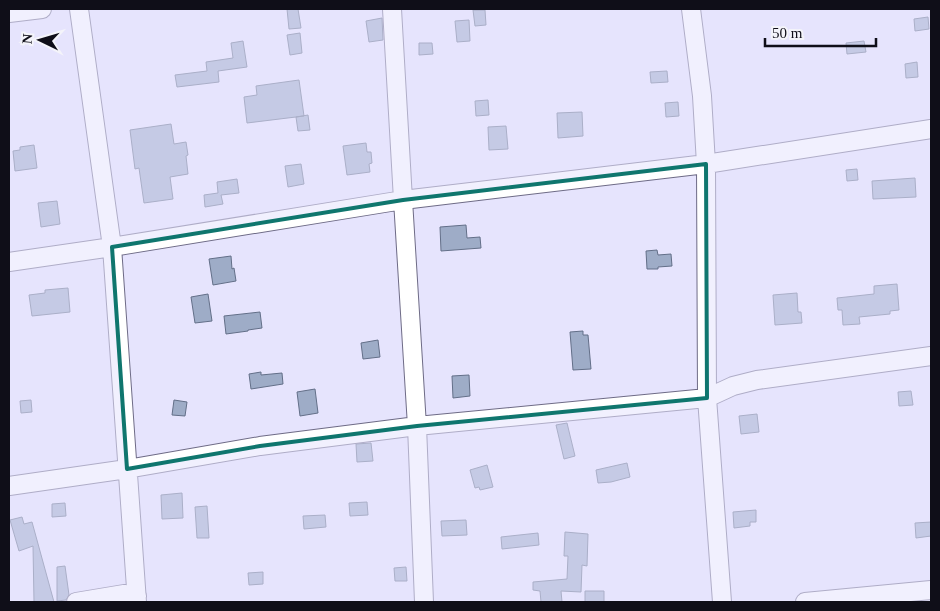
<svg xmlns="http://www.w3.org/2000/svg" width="940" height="611" font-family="Georgia,serif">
<rect width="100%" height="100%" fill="#e6e4fd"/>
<path fill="#9eacc7" stroke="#636f88" d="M 287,9 L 298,9 L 301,28 L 289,29 Z
M 473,10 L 485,10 L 486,25 L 475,26 Z
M 928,17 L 929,29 L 915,31 L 914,19 Z
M 382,18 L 383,40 L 369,42 L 366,21 Z
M 469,20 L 470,41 L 457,42 L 455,21 Z
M 300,33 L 302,53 L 290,55 L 287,35 Z
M 243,41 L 247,67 L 218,71 L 219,82 L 177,87 L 175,75 L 207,71 L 206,62 L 233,58 L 231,43 Z
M 864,41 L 866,52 L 847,54 L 846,43 Z
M 419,43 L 432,43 L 433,54 L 419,55 Z
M 917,62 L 918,77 L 906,78 L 905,64 Z
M 667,71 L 668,82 L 651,83 L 650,72 Z
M 299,80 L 304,116 L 247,123 L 244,97 L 257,95 L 256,86 Z
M 488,100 L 489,115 L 476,116 L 475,101 Z
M 678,102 L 679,116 L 666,117 L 665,103 Z
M 582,112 L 583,136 L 558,138 L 557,113 Z
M 308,115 L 310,130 L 298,131 L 296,117 Z
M 171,124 L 174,144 L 186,142 L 188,155 L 186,156 L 188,174 L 170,177 L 173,199 L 144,203 L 139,168 L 135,169 L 130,130 Z
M 506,126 L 508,149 L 489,150 L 488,127 Z
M 366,143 L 367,152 L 371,152 L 372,163 L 369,164 L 370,172 L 347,175 L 343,146 Z
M 34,145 L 37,168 L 15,171 L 13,151 L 20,150 L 20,147 Z
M 301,164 L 304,184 L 288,187 L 285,166 Z
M 857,169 L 858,180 L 847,181 L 846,170 Z
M 915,178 L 916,197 L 873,199 L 872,181 Z
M 237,179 L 239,193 L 221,195 L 223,204 L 205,207 L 204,195 L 218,193 L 217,182 Z
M 57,201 L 60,224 L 41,227 L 38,203 Z
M 466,225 L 467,238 L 480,237 L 481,248 L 441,251 L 440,227 Z
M 657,250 L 658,255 L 671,254 L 672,266 L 658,267 L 658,269 L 647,269 L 646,251 Z
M 231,256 L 232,269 L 234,268 L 236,281 L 213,285 L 209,259 Z
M 897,284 L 899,310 L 890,311 L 890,314 L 859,317 L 860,324 L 843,325 L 842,310 L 838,310 L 837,298 L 874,294 L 874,286 Z
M 68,288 L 70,312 L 32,316 L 29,295 L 45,293 L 45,290 Z
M 797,293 L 798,312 L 801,312 L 802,323 L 775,325 L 773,295 Z
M 208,294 L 212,321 L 195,323 L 191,297 Z
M 260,312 L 262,328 L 248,330 L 248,331 L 226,334 L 224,316 Z
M 583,331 L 583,335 L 588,335 L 591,369 L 573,370 L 570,332 Z
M 378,340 L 380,357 L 363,359 L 361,343 Z
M 261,372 L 261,375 L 282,373 L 283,384 L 251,389 L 249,374 Z
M 469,375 L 470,396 L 453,398 L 452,376 Z
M 315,389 L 318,413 L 300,416 L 297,392 Z
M 911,391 L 913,405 L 899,406 L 898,392 Z
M 31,400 L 32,412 L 21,413 L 20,401 Z
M 174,400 L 187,402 L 185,416 L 172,415 Z
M 757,414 L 759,432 L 741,434 L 739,416 Z
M 567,423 L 575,456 L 564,459 L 556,425 Z
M 371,443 L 373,461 L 357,462 L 356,444 Z
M 627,463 L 630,477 L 611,482 L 598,483 L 596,470 Z
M 487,465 L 493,487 L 480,490 L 479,487 L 475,488 L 470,470 Z
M 182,493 L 183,518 L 162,519 L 161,495 Z
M 367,502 L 368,515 L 350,516 L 349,503 Z
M 65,503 L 66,516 L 52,517 L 52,504 Z
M 207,506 L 209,538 L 197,538 L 195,507 Z
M 756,510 L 756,522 L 750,522 L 750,526 L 734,528 L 733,512 Z
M 325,515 L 326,527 L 304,529 L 303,516 Z
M 22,517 L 24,524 L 32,522 L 54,602 L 34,602 L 33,546 L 19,551 L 10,520 Z
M 466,520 L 467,535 L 442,536 L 441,521 Z
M 931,522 L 931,536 L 916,538 L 915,523 Z
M 565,532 L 588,534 L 587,566 L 582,565 L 581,592 L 561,591 L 562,602 L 541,602 L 540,591 L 533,590 L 533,582 L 567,579 L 568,556 L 564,556 Z
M 538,533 L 539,545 L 502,549 L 501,537 Z
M 65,566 L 69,595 L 66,600 L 57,601 L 57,567 Z
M 406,567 L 407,581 L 395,581 L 394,568 Z
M 263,572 L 263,584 L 249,585 L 248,573 Z
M 585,591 L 604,591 L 604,602 L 585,602 Z"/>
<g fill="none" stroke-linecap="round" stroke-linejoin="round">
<g stroke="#6e6b86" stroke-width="20">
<path id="street" d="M 79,9 L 112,247 L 137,602
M 392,9 L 403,200 L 417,426 L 424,602
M 691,9 L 702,96 L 706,164 L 707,398 L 722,602
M 9,13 L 42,9
M 9,262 L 112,247 L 403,200 L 706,164 L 931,129
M 9,486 L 127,469 L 260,446 L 417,426 L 707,398 L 733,386 L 757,380 L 931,356
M 76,602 L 124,594 L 137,596
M 805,602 L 931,590"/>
</g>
<use href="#street" stroke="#fff" stroke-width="18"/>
</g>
<path d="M0 0H940V611H0ZM 706,164 L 707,398 L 417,426 L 260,446 L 127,469 L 112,247 L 403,200 Z" fill="#e6e4fd" fill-opacity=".55" fill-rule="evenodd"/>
<path fill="none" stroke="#0f766e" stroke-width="4" stroke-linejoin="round" d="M 706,164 L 707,398 L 417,426 L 260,446 L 127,469 L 112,247 L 403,200 Z"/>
<rect width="940" height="611" fill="none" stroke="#0f0e18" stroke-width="20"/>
<g transform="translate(40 40) rotate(275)" stroke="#f4f4fa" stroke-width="4" paint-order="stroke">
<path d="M0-4L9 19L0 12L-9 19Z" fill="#0f0e18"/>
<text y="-8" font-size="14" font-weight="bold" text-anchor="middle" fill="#0f0e18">N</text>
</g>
<path d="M765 38v8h111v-8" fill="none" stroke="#0f0e18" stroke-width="2.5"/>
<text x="772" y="38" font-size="15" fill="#0f0e18" stroke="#f4f4fa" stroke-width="4" paint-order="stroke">50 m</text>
</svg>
